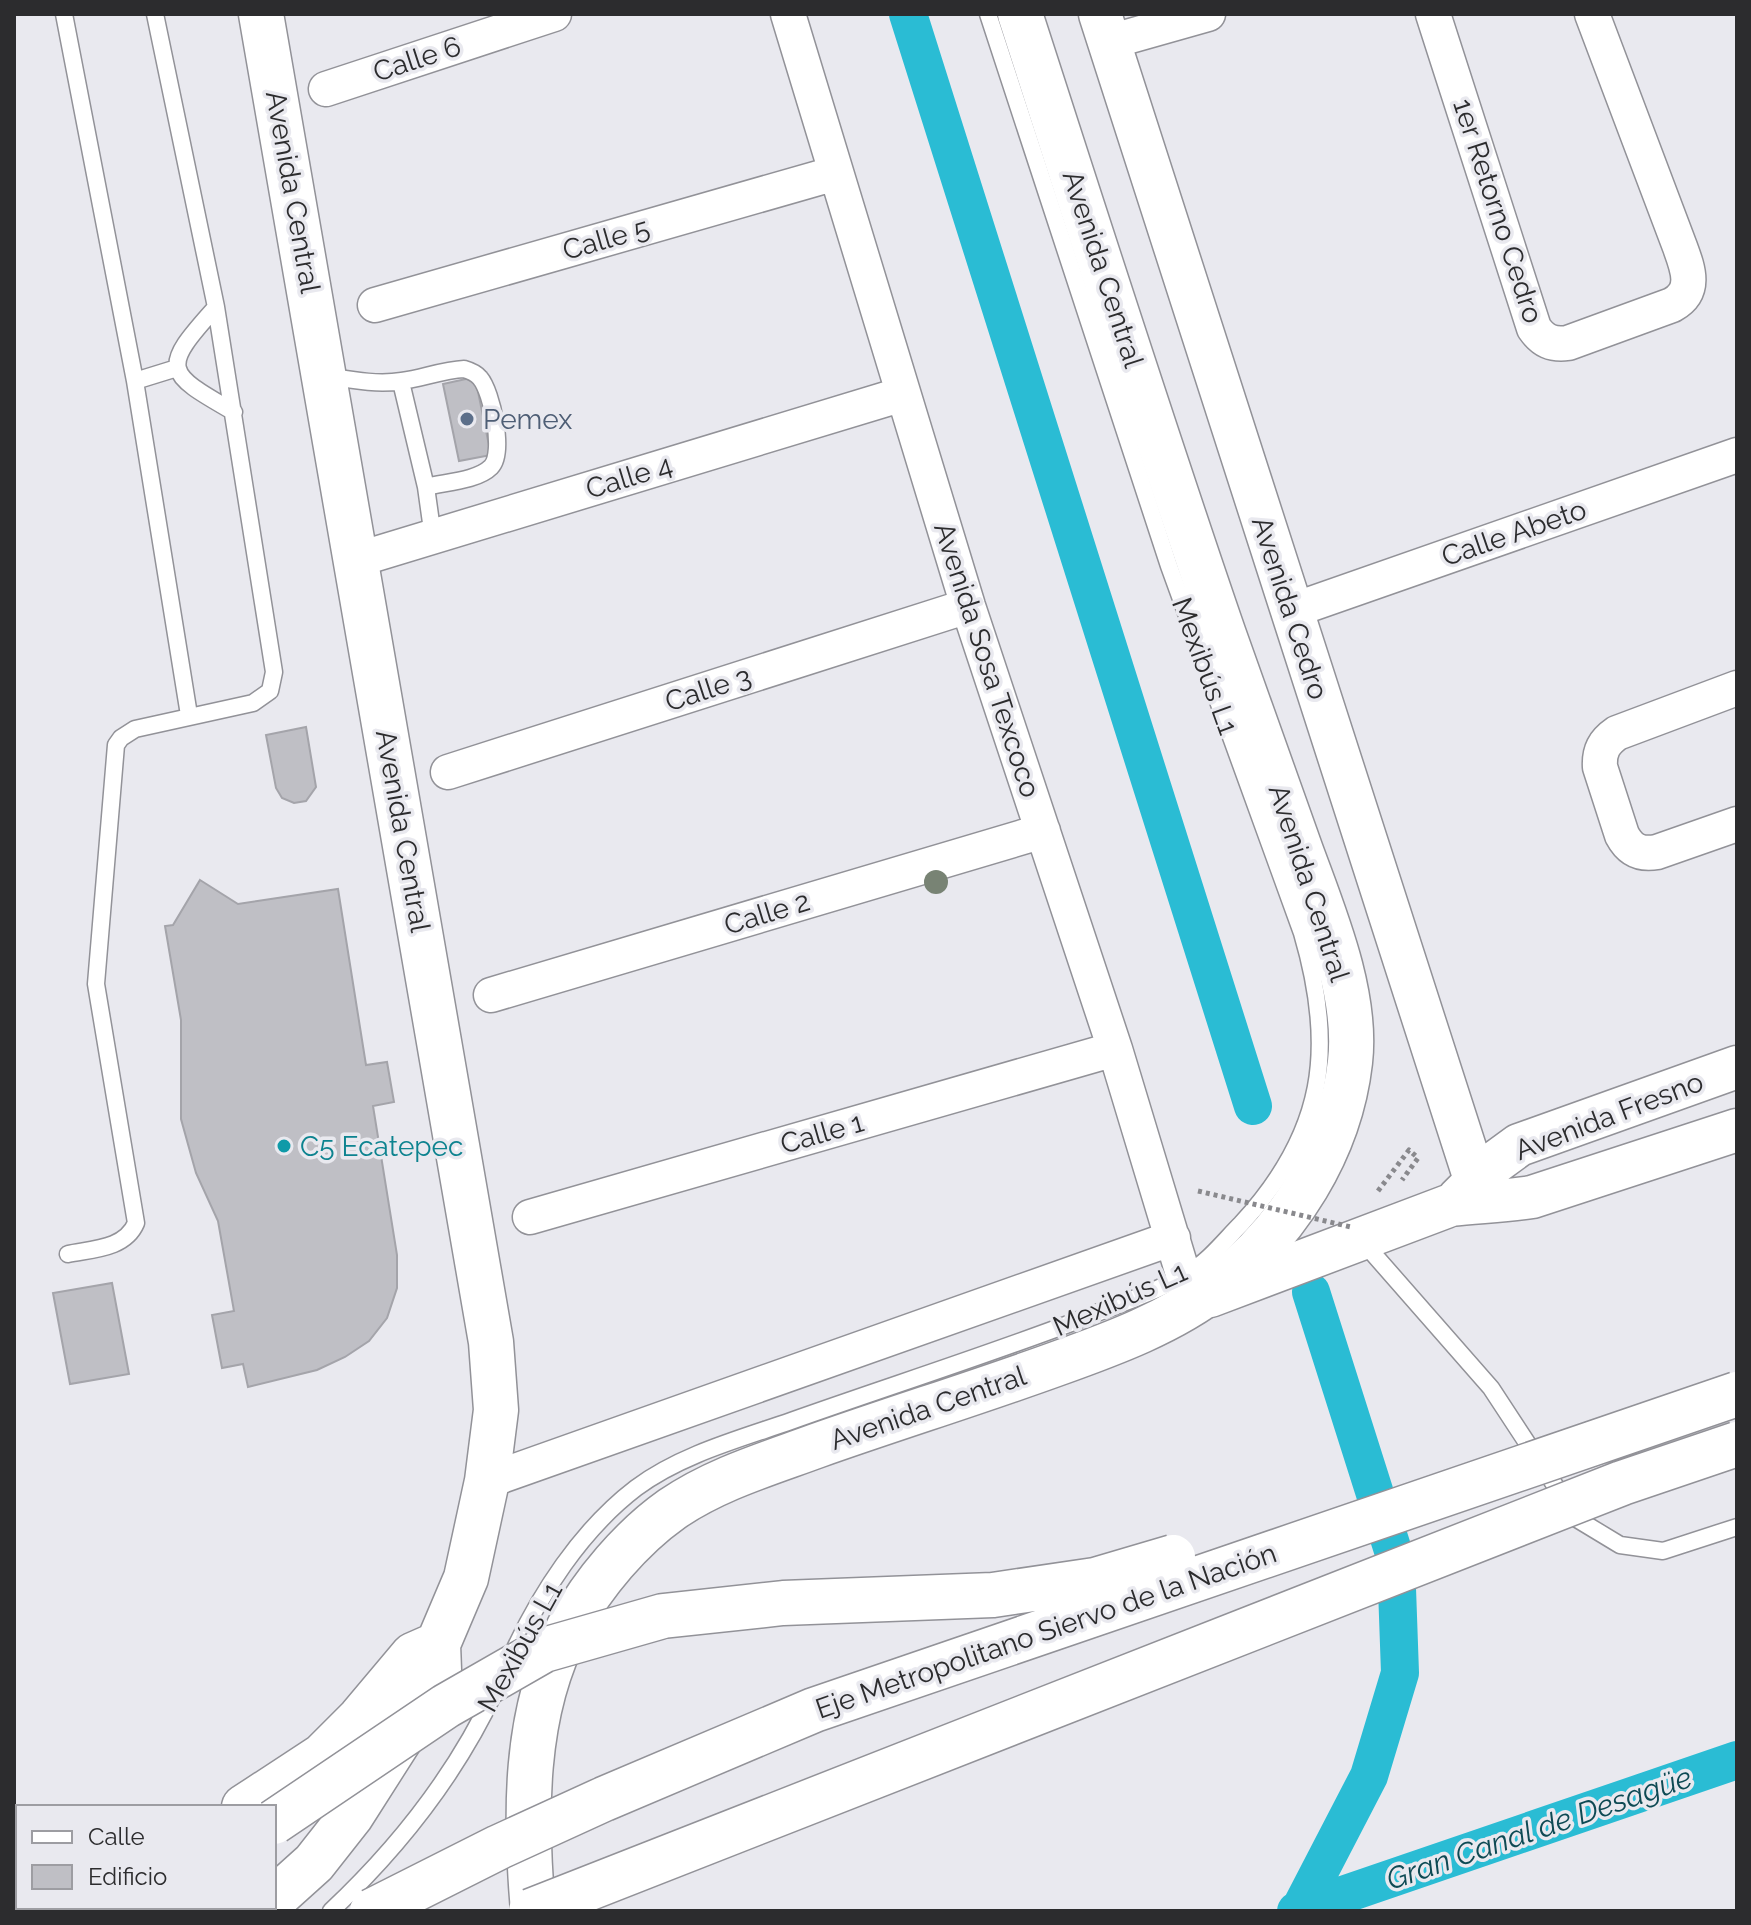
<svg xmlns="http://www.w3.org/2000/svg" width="1751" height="1925" font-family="Raleway,sans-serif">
<rect width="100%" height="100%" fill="#e9e9ef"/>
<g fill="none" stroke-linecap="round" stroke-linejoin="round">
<path stroke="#2abcd4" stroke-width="38" d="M 908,14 L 1253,1106
M 1300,1909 L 1369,1776 L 1400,1673 L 1396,1560 L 1311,1292
M 1296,1911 L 1737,1760"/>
</g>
<path fill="#bfbfc5" stroke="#a4a4aa" stroke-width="2" d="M 475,377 L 491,455 L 459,461 L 443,384 Z
M 306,727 L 316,787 L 306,801 L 294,803 L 282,798 L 276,788 L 266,735 Z
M 200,880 L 238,904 L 338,889 L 366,1065 L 387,1062 L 394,1102 L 373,1106 L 397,1255 L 397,1288 L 387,1318 L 369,1341 L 345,1357 L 317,1370 L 248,1387 L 243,1364 L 222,1368 L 212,1315 L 234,1311 L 218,1221 L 196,1173 L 181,1119 L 181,1020 L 165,926 L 173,925 Z
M 112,1283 L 129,1374 L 70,1384 L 53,1293 Z"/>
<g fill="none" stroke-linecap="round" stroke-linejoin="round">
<g stroke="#929298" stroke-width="19">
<path id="service" d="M 64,14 L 135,381 L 189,715
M 216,307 C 160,369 164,372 234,412
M 327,376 C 352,380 377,385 402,381 C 423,378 443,370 464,369 C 471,371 476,373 480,378 C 492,392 505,453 491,467 C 477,481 445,482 426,487
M 135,381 L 177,368
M 401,382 L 426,487 L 433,537
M 1363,1242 L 1491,1388 L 1577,1519 L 1620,1545 L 1663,1551 L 1737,1527
M 68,1254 C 92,1249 125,1249 136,1223 L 96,984 L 116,745 L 121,738 L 135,729 L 253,703 L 270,691 L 274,672 L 216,307 L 155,14
M 511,1657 C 539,1595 581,1530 636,1488 C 680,1455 739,1439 791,1421 C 884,1388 978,1358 1071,1323 C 1110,1307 1151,1295 1188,1273 C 1209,1261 1224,1241 1241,1224 C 1325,1133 1336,1049 1302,933 L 1169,566 L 988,14
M 331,1911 C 398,1848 457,1773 496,1689"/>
</g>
<g stroke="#929298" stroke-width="37">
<path id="minor" d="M 788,14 L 968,606 L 1115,1049 L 1192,1304
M 1433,14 L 1534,328 C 1543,341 1552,345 1568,343 L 1672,305 C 1697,291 1688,269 1680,247 L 1592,14
M 1109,42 L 1208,14
M 326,89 L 554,14
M 375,305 L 836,173
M 356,560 L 903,394
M 1291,611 L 1737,455
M 1737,688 L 1617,733 C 1604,742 1599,751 1600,767 L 1622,835 C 1630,850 1640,855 1657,852 L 1737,824
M 448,772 L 968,606
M 491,995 L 1043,831
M 530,1217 L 1115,1049
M 487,1481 L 1173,1238"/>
</g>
<g stroke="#929298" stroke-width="45">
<path id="tertiary" d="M 1100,14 L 1482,1201
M 1458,1199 L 1493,1164 L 1519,1145 L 1737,1067
M 1210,1296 L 1451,1205 C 1478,1202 1505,1201 1532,1197 L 1737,1130"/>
</g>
<g stroke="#929298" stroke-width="47">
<path id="trunk" d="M 261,14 L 491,1342 L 496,1410 L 487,1481 L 466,1578 L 438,1644 L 439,1670 L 416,1714 L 351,1816 L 314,1863 L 274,1899
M 244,1807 L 322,1756 L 360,1718 L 413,1655 L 438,1644
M 95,1911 L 101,1907
M 533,1911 C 525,1818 523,1712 569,1627 C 593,1583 631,1538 672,1509 C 716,1479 767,1464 816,1446 C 895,1418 976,1393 1056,1364 C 1112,1344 1172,1322 1219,1285 C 1288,1232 1340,1150 1350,1062 C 1358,994 1324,914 1301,851 C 1275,779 1249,707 1224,635 C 1153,429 1087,221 1020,14"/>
</g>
<g stroke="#929298" stroke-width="47">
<path id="motorway" d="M 146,1911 L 152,1907"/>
</g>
<path stroke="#89898d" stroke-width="5" stroke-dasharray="4 4" stroke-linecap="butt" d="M 1378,1191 L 1409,1150 L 1418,1158 L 1402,1180"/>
<use href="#service" stroke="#fff" stroke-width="16"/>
<use href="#minor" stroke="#fff" stroke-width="34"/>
<use href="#tertiary" stroke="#fff" stroke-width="42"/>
<use href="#trunk" stroke="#fff" stroke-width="44"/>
<use href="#motorway" stroke="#fff" stroke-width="44"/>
<g stroke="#929298" stroke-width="47" stroke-linecap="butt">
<path id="motorway-bridge" d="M 274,1822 L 446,1706 L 544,1650 L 663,1616 L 783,1603 L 993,1595 L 1095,1580 L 1173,1557
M 372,1911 L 499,1847 L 604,1799 L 814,1710 L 1737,1394
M 531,1911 L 1622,1483 L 1737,1444"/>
</g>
<path stroke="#89898d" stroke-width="5" stroke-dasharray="4 4" stroke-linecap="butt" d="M 1198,1191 L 1351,1227"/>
<use href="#motorway-bridge" stroke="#fff" stroke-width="44"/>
</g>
<circle fill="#788374" cx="936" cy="882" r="12"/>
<circle fill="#5c6f8a" stroke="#e9e9ef" stroke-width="3" cx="467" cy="419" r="8"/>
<circle fill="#0f9aa8" stroke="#e9e9ef" stroke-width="3" cx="284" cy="1146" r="8"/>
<g text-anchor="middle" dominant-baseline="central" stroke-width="7" stroke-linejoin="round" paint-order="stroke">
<g font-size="28" fill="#2c2c2e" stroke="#e9e9ef">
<text transform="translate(417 59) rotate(-18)">Calle 6</text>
<text transform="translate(293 192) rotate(80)">Avenida Central</text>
<text transform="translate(1498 211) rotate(72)">1er Retorno Cedro</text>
<text transform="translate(606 239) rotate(-16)">Calle 5</text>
<text transform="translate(1103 269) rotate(72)">Avenida Central</text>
<text transform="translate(629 477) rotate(-17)">Calle 4</text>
<text transform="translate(1514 533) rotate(-19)">Calle Abeto</text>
<text transform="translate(1290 608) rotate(72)">Avenida Cedro</text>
<text transform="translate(987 660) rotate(72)">Avenida Sosa Texcoco</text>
<text transform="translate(1205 666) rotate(70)">Mexibús L1</text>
<text transform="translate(708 689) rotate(-18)">Calle 3</text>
<text transform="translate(403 831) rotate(80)">Avenida Central</text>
<text transform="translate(1309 883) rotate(72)">Avenida Central</text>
<text transform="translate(767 913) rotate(-17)">Calle 2</text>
<text transform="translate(1609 1116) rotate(-21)">Avenida Fresno</text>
<text transform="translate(822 1133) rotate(-16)">Calle 1</text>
<text transform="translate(1120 1299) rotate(-24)">Mexibús L1</text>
<text transform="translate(928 1408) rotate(-19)">Avenida Central</text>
<text transform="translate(1046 1631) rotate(-19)">Eje Metropolitano Siervo de la Nación</text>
<text transform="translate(520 1647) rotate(-61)">Mexibús L1</text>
</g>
<g font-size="28" fill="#4e5e75" stroke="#e9e9ef" text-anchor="start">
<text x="483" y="419">Pemex</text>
</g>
<g font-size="28" fill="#0d838f" stroke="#e9e9ef" text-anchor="start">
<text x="300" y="1146">C5 Ecatepec</text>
</g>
<g font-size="30" font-style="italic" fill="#0e4a54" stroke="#e9e9ef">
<text transform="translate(1539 1828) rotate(-19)">Gran Canal de Desagüe</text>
</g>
</g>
<rect width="1751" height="1925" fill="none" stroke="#2c2c2e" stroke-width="32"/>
<rect x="16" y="1805" width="260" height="104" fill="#e9e9ef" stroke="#9d9da2" stroke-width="2"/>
<rect x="32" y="1831" width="40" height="12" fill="#ffffff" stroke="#9d9da2" stroke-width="2"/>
<text x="88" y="1845" font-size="24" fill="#2c2c2e">Calle</text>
<rect x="32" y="1865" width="40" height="24" fill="#bfbfc5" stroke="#9d9da2" stroke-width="2"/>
<text x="88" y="1885" font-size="24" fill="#2c2c2e">Edificio</text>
</svg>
